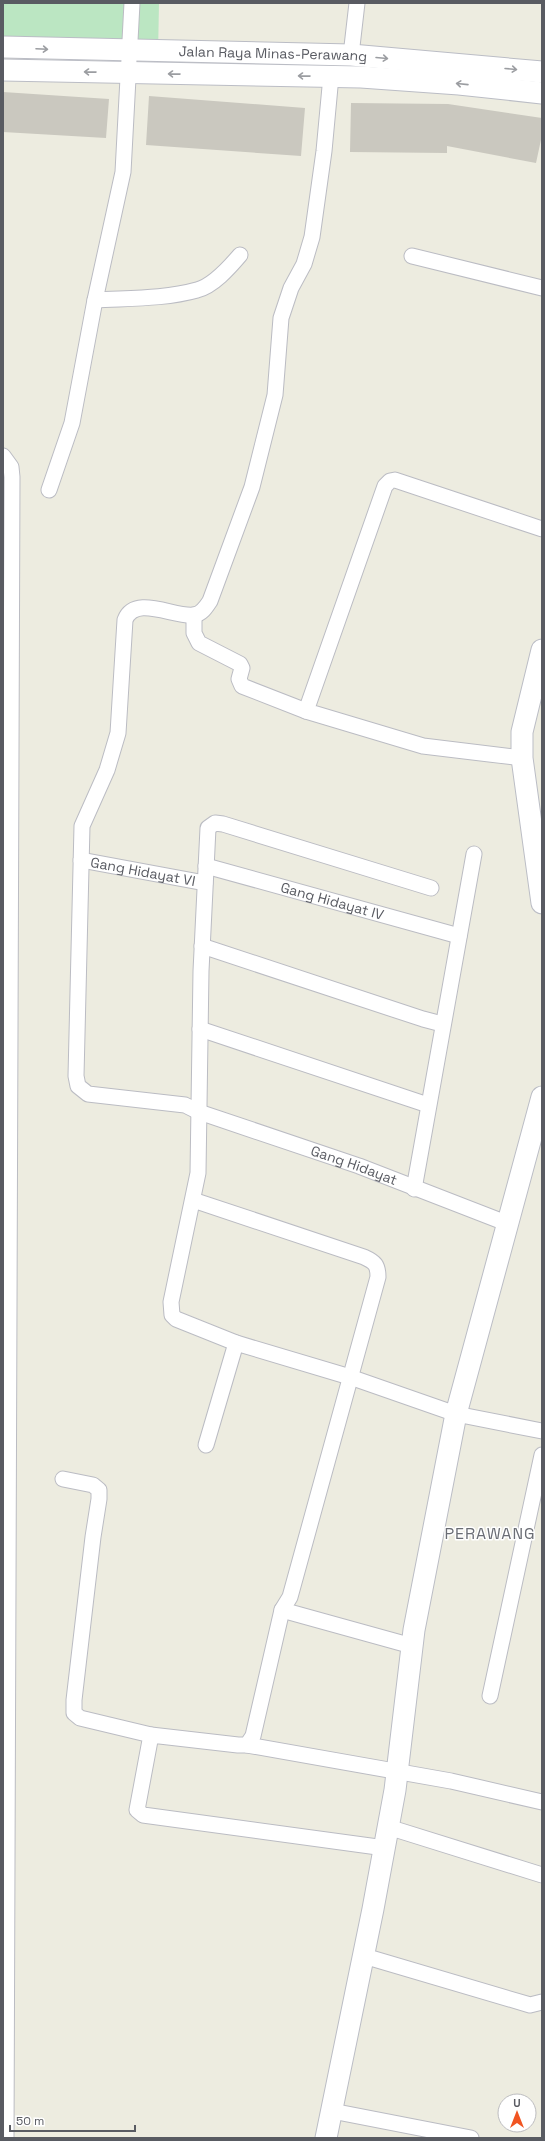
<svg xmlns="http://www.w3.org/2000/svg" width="545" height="2141" font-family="'Space Grotesk',sans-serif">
<rect width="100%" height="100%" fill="#edece0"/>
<path fill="#bbe6c2" d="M 3,3 L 159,3 L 158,56 L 3,52 Z"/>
<path fill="#cac8bf" d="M 3,92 L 109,99 L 106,138 L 3,132 Z
M 149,96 L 305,108 L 301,156 L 146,145 Z
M 351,103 L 448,104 L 542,118 L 542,135 L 536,163 L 447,146 L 447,153 L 350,152 Z"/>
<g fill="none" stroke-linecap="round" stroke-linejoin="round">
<g stroke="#bbbcc3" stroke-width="17">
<g id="street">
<path d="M 351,55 L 357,3"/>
<path id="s1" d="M 331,76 L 324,151 L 312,237 L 304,264 L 291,288 L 281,318 L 275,395 L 252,487 L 210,601 C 206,607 202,614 194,615 C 175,618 135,594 125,620 L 118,733 L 107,770 L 82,826 L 76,1076 L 78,1086 L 88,1094 L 185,1105 L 199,1112 L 359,1166 L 506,1223"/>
<path d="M 412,256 L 542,288"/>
<path d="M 95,300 C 128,298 165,299 197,290 C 213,286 229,268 240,255"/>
<path d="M 3,456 L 11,467 L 12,477 L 6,2138"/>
<path d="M 49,490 L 72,423 L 95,300 L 123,172 L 132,3"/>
<path d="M 194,615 L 194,633 L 199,643 L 240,664 L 242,668 L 239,679 L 242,686 L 306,711"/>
<path d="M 522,758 L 423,746 L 306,711 L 385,486 L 390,481 L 395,480 L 542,529"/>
<path id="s2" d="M 81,860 L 205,883"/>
<path id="s3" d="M 206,866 L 459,936"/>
<path d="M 431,888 L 223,824 L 215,823 L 208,828 L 201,971 L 198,1173 L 171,1302 L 172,1315 L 176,1319 L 236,1343 L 350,1377 L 456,1414 L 542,1431"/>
<path d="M 202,946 L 423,1019 L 442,1024"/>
<path d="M 200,1029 L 428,1105"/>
<path d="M 414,1189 L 474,854"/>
<path d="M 193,1200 L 364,1257 C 375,1262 378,1265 378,1277 L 290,1597 L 282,1610 L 253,1736 L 247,1745 L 238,1745 L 151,1735 L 137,1810 L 143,1815 L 385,1848"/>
<path d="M 206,1445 L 236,1343"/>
<path d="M 63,1479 L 93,1485 L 99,1490 L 99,1499 L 93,1537 L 74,1700 L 74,1713 L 80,1718 L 151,1735"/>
<path d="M 282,1610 L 412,1646"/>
<path d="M 490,1696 L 542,1455"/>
<path d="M 247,1745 L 451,1781 L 542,1802"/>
<path d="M 388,1827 L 542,1875"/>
<path d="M 364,1956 L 530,2005 L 542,2002"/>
<path d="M 332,2111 L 471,2138"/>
</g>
</g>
<g stroke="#bbbdc5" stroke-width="23">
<g id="secondary">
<path id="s4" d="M 3,47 L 351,55 L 542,72"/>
<path d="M 3,70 L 361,77 L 459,84 L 542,93"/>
<path d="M 542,650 L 522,732 L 522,758 L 542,903"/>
<path d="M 326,2138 L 373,1909 L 395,1790 L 414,1630 L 456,1414 L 542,1097"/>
</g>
</g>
<use href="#street" stroke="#fff" stroke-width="15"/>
<use href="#secondary" stroke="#fff" stroke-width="21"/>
</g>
<defs><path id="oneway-shaft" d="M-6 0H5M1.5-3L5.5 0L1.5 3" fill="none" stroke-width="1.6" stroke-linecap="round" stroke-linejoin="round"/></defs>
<g stroke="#9b9da1">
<use href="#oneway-shaft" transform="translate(42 49) rotate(3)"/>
<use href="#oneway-shaft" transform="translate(382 58) rotate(5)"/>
<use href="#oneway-shaft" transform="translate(511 69) rotate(5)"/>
<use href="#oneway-shaft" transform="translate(90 72) rotate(-179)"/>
<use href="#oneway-shaft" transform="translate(174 74) rotate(-179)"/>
<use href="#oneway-shaft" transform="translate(304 76) rotate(-179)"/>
<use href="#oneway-shaft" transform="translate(462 84) rotate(-174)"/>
</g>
<g text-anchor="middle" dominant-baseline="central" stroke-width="3" stroke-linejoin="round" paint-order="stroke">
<g font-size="14" fill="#595b62" stroke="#fff">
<text stroke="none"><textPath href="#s4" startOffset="270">Jalan Raya Minas-Perawang</textPath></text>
<text stroke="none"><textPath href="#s2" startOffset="63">Gang Hidayat VI</textPath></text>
<text stroke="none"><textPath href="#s3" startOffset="131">Gang Hidayat IV</textPath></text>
<text stroke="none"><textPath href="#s1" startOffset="1403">Gang Hidayat</textPath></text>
</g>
<g font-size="16" letter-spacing="1" fill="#6a6d74" stroke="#fff">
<text x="490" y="1533">PERAWANG</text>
</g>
</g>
<rect width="545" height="2141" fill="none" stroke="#595b62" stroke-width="8"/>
<g transform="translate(517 2113)"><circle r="19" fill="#ffffff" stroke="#bdbdc0"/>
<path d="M0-3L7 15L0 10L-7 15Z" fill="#f15522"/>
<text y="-6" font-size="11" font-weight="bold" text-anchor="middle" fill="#595b62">U</text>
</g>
<path d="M10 2125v6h125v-6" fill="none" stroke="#595b62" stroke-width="2"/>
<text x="16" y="2125" font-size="12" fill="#595b62" stroke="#ffffff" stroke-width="3" paint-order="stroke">50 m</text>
</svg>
